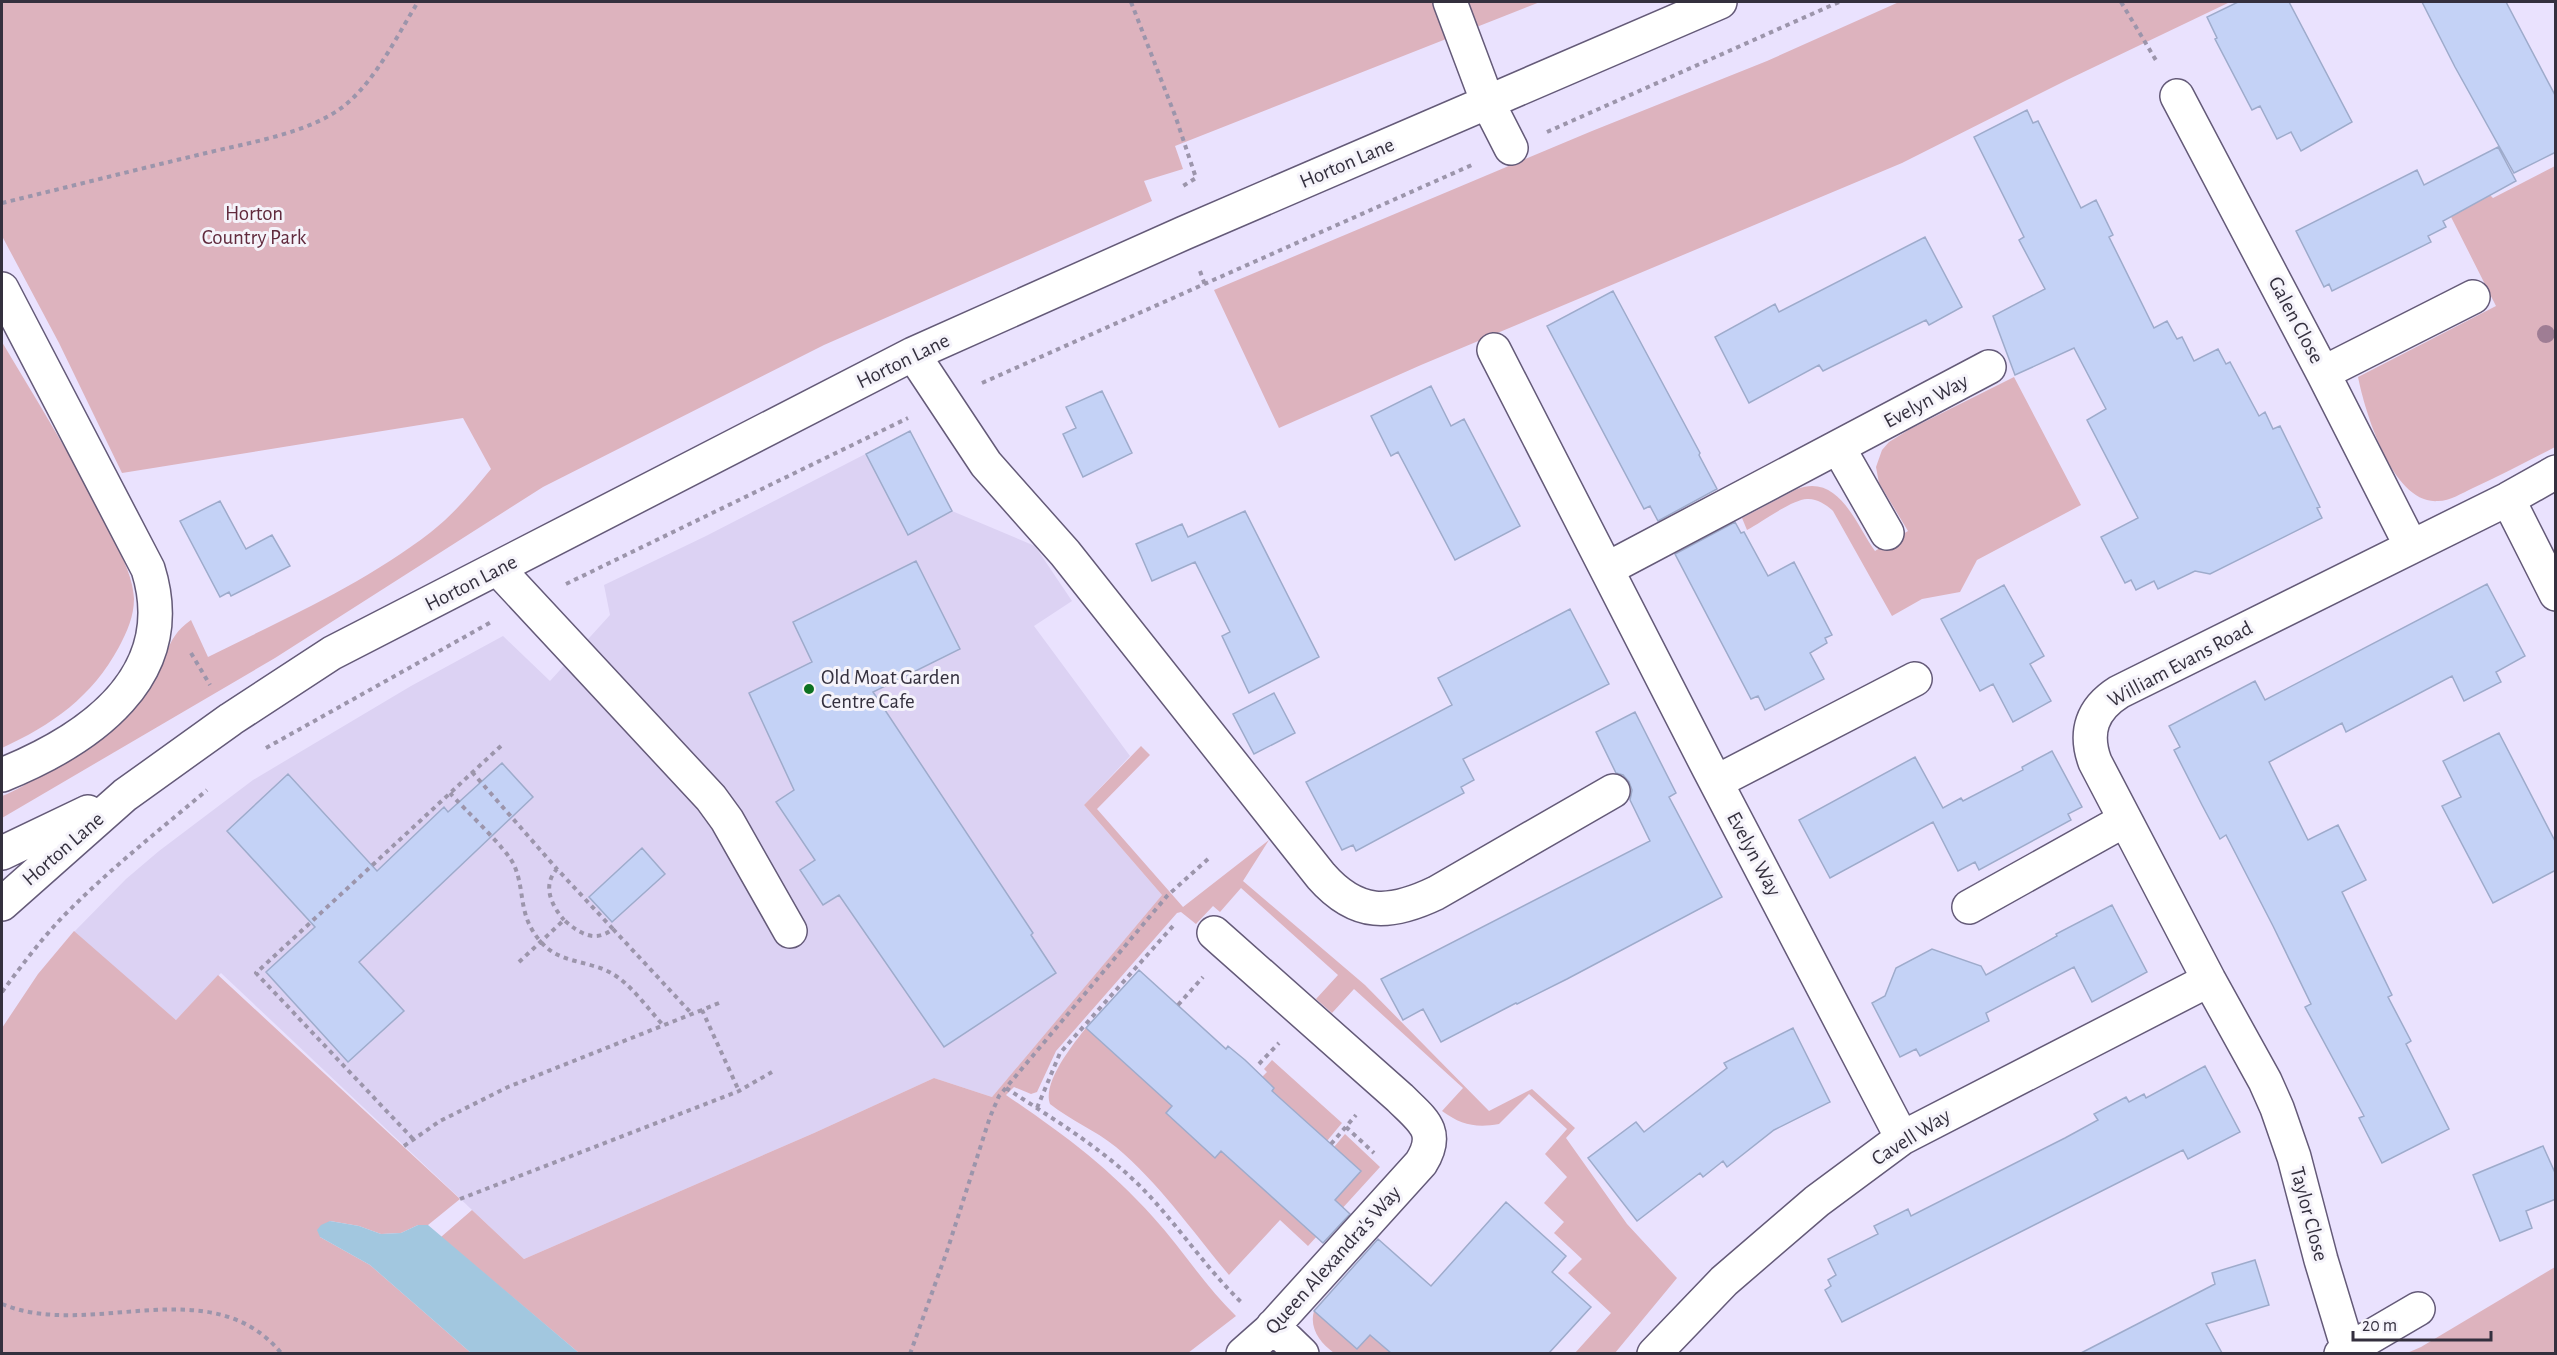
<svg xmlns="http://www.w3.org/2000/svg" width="2557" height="1355" font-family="'Alegreya Sans',sans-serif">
<rect width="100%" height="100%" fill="#eae2fe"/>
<path fill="#dcd2f3" d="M 910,431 L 952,511 L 1035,546 L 1072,601 L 1034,626 L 1130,756 L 1084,805 L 1162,895 L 992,1097 L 934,1078 L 814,1133 L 524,1259 L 221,973 L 176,1020 L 74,932 L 126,879 L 159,851 L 253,780 L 411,686 L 503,636 L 550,681 L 610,615 L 604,585 L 706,536 Z"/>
<path fill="#ddb3be" d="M 2,2 L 1540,2 L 1175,146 L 1183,169 L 1144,181 L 1152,201 L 824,345 L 543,487 L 275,658 L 2,818 L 2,796 C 16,791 29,782 42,774 C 82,751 122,728 149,690 C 167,665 163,639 191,620 L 208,657 C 284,619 364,584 431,532 C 454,514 473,491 491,469 L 463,418 L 122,473 L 59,343 L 2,236 Z
M 1899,2 L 2230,2 L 2067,80 L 1902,163 L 1421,365 L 1279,428 L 1214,290 L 1592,131 L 1767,61 Z
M 2555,166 L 2555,447 C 2528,461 2501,475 2473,488 C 2462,493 2450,501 2438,501 C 2393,505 2365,412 2358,377 L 2496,306 L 2450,215 L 2490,195 L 2493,198 Z
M 2,342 C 38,403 76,463 108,527 C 118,550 133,574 134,599 C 134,616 127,632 119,647 C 92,697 52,725 2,748 Z
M 2014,377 L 2081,505 L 1977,560 L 1960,592 L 1922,599 L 1892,616 L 1833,511 C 1827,505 1816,498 1807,499 C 1791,500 1762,522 1747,530 L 1742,518 L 1797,489 C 1839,473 1856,525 1875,551 L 1908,531 L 1879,483 L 1876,467 L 1882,450 L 1889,442 L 1910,429 Z
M 1141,746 L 1150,755 L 1097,809 L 1183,907 L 1269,840 L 1243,881 L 1365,985 L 1489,1111 L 1532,1089 L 1575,1128 L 1566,1138 L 1627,1224 L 1677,1278 L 1615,1353 L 1575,1353 L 1611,1313 L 1568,1273 L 1582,1259 L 1554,1233 L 1564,1222 L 1544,1203 L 1567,1177 L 1545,1154 L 1567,1129 L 1529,1094 L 1499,1124 C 1476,1128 1461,1125 1442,1111 L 1463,1088 L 1354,989 L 1332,1013 L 1316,999 L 1338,975 L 1241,888 L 1220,912 L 1213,906 L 1196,924 L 1181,912 L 1177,913 L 1056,1051 L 1037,1092 L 1031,1094 L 1014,1087 L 1006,1095 C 1063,1134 1107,1166 1153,1217 C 1182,1249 1205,1286 1236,1316 L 1188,1353 L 579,1353 L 441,1237 L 472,1210 L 524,1259 L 814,1133 L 934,1078 L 992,1097 L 1162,895 L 1084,805 Z
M 74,931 L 176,1020 L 218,975 L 460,1199 L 428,1225 L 418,1225 L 401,1233 L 381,1234 L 359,1226 L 330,1221 L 320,1237 L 370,1265 L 471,1353 L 2,1354 L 2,1028 L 38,974 Z
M 1086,1028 L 1172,1106 L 1166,1113 L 1215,1157 L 1221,1151 L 1308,1230 L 1361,1171 L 1334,1147 L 1345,1134 L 1380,1167 L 1308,1246 L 1280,1220 L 1229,1275 C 1193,1232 1159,1183 1116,1147 C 1095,1130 1070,1120 1050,1104 C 1042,1083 1073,1044 1086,1028 Z
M 1272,1060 L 1342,1123 L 1327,1141 L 1272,1091 L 1274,1088 L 1262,1077 L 1267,1072 L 1264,1069 Z
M 2555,1267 L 2555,1353 L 2407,1353 L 2421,1347 Z
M 1314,1311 L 1357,1349 L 1370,1335 L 1391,1353 L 1334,1353 C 1320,1343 1309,1328 1314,1311 Z"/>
<path fill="#a2c7df" d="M 330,1221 L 359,1226 L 381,1234 L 401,1233 L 418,1225 L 428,1225 L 579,1353 L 471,1353 L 370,1265 L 320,1237 L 317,1230 L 321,1225 Z"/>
<path fill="#c4d2f6" stroke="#9eabcb" stroke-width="1.5" d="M 2238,2 L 2289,2 L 2352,122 L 2301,151 L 2291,132 L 2277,139 L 2260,106 L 2252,110 L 2215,39 L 2217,38 L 2207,17 Z
M 2422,2 L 2506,2 L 2556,97 L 2556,152 L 2514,173 L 2455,67 Z
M 2027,110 L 2033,123 L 2038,121 L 2081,208 L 2096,200 L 2113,235 L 2109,237 L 2154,328 L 2167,321 L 2177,339 L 2182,337 L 2194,361 L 2218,349 L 2226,364 L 2230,362 L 2259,416 L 2265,412 L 2273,429 L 2280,426 L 2320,507 L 2317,508 L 2322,518 L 2210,574 L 2195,571 L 2158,589 L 2154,581 L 2136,590 L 2131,580 L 2125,583 L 2101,537 L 2138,518 L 2087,420 L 2106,409 L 2074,348 L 2015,375 L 1993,316 L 2045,289 L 2019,240 L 2024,237 L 1974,137 Z
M 2498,147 L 2516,181 L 2443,221 L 2446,227 L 2428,236 L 2431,242 L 2332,291 L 2329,284 L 2324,287 L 2296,231 L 2417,170 L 2424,185 Z
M 1925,237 L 1962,307 L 1929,325 L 1926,320 L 1823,371 L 1819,365 L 1749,403 L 1715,337 L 1775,304 L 1779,312 Z
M 1613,291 L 1700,453 L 1699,455 L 1717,489 L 1658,521 L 1650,506 L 1644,509 L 1547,326 Z
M 1431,386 L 1451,426 L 1464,419 L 1520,526 L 1455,560 L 1398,452 L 1391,456 L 1371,416 Z
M 1102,391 L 1132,453 L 1083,477 L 1063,434 L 1076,428 L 1066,407 Z
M 910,431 L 952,511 L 908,535 L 866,454 Z
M 220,501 L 246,549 L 272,535 L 290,566 L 231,596 L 229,592 L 220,597 L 180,521 Z
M 1245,511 L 1319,657 L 1249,693 L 1222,636 L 1230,632 L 1195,562 L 1152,581 L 1136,544 L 1182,524 L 1188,537 Z
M 1735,522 L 1741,533 L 1744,532 L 1768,576 L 1794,562 L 1832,635 L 1825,638 L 1827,643 L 1810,653 L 1824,679 L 1765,710 L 1758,696 L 1751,699 L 1675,554 Z
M 916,561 L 960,649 L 873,692 L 1033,933 L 1031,935 L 1056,973 L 944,1047 L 839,895 L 823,905 L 800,870 L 815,860 L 776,802 L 794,790 L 749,693 L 812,662 L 793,622 Z
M 2487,584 L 2525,656 L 2496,672 L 2501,682 L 2464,701 L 2452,676 L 2346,732 L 2342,723 L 2269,762 L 2308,840 L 2338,825 L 2366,880 L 2342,892 L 2392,995 L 2388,997 L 2411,1041 L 2406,1044 L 2449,1129 L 2382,1163 L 2359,1118 L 2364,1116 L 2305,1007 L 2311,1004 L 2273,926 L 2226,835 L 2220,839 L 2202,805 L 2174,750 L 2180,747 L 2169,726 L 2255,681 L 2265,700 Z
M 2004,585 L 2044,656 L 2030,664 L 2051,701 L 2013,722 L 1993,684 L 1980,691 L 1941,619 Z
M 1570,609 L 1609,684 L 1463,759 L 1474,780 L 1461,787 L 1464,793 L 1356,851 L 1353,845 L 1342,850 L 1306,782 L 1452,705 L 1438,678 Z
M 1274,693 L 1295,733 L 1254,754 L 1233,714 Z
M 1635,712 L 1676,793 L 1669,797 L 1722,897 L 1567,979 L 1517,1004 L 1516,1003 L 1441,1042 L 1423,1009 L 1403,1020 L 1381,979 L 1650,841 L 1630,800 L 1632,790 L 1629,782 L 1623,775 L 1616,773 L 1596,732 Z
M 2499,733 L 2556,843 L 2556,870 L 2493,903 L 2442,806 L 2461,797 L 2443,761 Z
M 2052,751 L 2082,807 L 2068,814 L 2071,820 L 1979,870 L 1975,862 L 1958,871 L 1933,822 L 1830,878 L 1799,820 L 1915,757 L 1943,808 L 1961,798 L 1963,801 L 2023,770 L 2022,767 Z
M 502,763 L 533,797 L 359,962 L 404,1011 L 348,1062 L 266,972 L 315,927 L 227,831 L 288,774 L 377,871 L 444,807 L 448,812 Z
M 642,848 L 665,874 L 612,922 L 589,897 Z
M 2112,905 L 2147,972 L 2092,1002 L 2074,967 L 1986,1013 L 1989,1021 L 1920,1056 L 1916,1049 L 1900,1057 L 1872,1003 L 1885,996 L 1896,968 L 1932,949 L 1981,966 L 1986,975 L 2057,936 L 2056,934 Z
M 1139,970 L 1226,1049 L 1228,1046 L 1245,1060 L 1274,1088 L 1272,1091 L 1361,1171 L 1335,1200 L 1350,1214 L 1323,1243 L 1221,1151 L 1215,1158 L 1166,1113 L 1172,1106 L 1086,1028 Z
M 1793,1028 L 1830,1102 L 1774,1130 L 1727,1167 L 1723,1161 L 1703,1177 L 1700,1173 L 1637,1221 L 1588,1158 L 1636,1122 L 1644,1132 L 1727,1068 L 1724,1063 Z
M 2205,1066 L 2240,1132 L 2188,1159 L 2183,1150 L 1842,1322 L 1825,1290 L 1831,1286 L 1828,1280 L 1836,1275 L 1828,1259 L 1878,1234 L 1874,1226 L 1908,1209 L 1911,1216 L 2065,1138 L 2098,1120 L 2094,1114 L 2126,1097 L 2129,1102 L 2144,1094 L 2146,1098 Z
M 2543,1146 L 2556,1175 L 2556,1199 L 2526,1211 L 2532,1228 L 2500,1241 L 2473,1175 Z
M 1506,1202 L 1566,1256 L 1552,1272 L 1591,1307 L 1549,1353 L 1391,1353 L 1370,1335 L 1357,1349 L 1314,1311 L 1378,1239 L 1431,1286 Z
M 2255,1260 L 2269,1305 L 2206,1324 L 2222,1353 L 2081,1353 L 2215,1284 L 2212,1273 Z"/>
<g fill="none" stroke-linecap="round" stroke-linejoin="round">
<g stroke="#645a78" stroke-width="36">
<path id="minor" d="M 1450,2 L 1488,103 L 1511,148
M 2177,96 L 2323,373 L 2411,546
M 2,289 L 148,569 C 182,677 88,740 2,775
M 1494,350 L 1708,767 L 1902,1138
M 913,354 L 986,464 L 1065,553 L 1321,876 C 1357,917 1390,915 1436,893 L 1613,791
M 2323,373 L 2473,297
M 1838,447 L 1887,533
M 2508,499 L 2556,594
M 498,569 L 711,798 L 727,820 L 790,931
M 1607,569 L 1989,367
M 1716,782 L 1915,679
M 2,853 L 88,812
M 2,904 L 125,795 L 231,719 L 332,653 L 913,354 L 1184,233 L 1720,2
M 1969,907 L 2125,820
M 1214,933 L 1400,1098 C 1422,1120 1441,1131 1421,1163 L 1269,1331 L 1243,1354
M 1273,1326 L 1302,1354
M 2348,1349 L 2321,1260 L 2294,1157 L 2277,1108 L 2265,1081 L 2209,980 L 2095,762 C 2084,732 2092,709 2119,692 L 2508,499 L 2556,472
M 1654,1354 L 1724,1281 L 1817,1201 L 1902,1138 L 2209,980
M 2341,1354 L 2418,1309"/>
</g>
<path stroke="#9c95ab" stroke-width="4" stroke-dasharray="4.5 4.5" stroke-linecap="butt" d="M 1131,2 L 1176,118 L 1196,178 L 1183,186
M 2121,2 L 2157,62
M 1547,132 L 1839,2
M 2,203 C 68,187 135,170 202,154 C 246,143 308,134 344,106 C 377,79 396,37 418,2
M 1200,271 L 1205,285
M 982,383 L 1474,164
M 566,584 L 908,418
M 191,653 L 210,685
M 266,748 L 493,621
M 472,772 L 557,869
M 450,793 C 464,809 507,849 514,865 C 526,892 517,915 541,942 C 560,964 588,960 611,973 C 629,982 649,1010 663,1025
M 613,929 L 692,1014
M 519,962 L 564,920 C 580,934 595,943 613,929 L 557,869 C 542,885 551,905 564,920
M 2,992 C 19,969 37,945 56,924 C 102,875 155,834 207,790
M 719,1003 L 702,1010 L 739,1091
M 1178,1005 L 1203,977
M 1259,1064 L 1279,1043
M 1006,1088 C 1053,1119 1102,1148 1142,1188 C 1177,1224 1205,1267 1241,1302
M 1037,1108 L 1060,1053 L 1173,926
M 1346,1127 L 1374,1153
M 413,1139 L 256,973 L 502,745
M 1331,1144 L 1356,1115
M 404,1146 L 440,1121 L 508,1087 L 702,1010
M 460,1199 L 739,1091 L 772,1072
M 2,1304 C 91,1341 211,1267 282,1354
M 910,1354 L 947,1251 L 990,1117 L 999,1096 L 1167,896 L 1208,859"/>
<use href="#minor" stroke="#fff" stroke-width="33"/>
</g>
<circle fill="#9f7d94" cx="2546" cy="334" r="9"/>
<circle fill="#0e7222" stroke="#f5f3fa" stroke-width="2" cx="809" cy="689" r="6"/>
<g text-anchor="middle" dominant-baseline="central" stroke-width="6" stroke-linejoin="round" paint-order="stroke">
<g font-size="21" fill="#34303e" stroke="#f5f3fa">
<text transform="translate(1347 163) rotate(-23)">Horton Lane</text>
<text transform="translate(2296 320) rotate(62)">Galen Close</text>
<text transform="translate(903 361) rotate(-26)">Horton Lane</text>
<text transform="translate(1926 401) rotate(-28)">Evelyn Way</text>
<text transform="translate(471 583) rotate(-27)">Horton Lane</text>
<text transform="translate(2180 664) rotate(-28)">William Evans Road</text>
<text transform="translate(63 849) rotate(-41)">Horton Lane</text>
<text transform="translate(1754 854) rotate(62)">Evelyn Way</text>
<text transform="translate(1911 1137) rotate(-32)">Cavell Way</text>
<text transform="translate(2309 1214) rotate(75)">Taylor Close</text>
<text transform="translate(1333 1260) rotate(-48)">Queen Alexandra's Way</text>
</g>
<g font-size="21" fill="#612a3d" stroke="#f5f3fa">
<text x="254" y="213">Horton<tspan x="254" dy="24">Country Park</tspan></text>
</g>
<g font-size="21" fill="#34303e" stroke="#f5f3fa" text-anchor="start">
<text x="821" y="677">Old Moat Garden<tspan x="821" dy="24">Centre Cafe</tspan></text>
</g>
</g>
<rect width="2557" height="1355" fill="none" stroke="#34303e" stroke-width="6"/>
<path d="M2353 1331v9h138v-9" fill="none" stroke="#34303e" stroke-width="3"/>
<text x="2362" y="1331" font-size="18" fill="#34303e" stroke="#f5f3fa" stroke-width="4.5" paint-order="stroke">20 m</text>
</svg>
